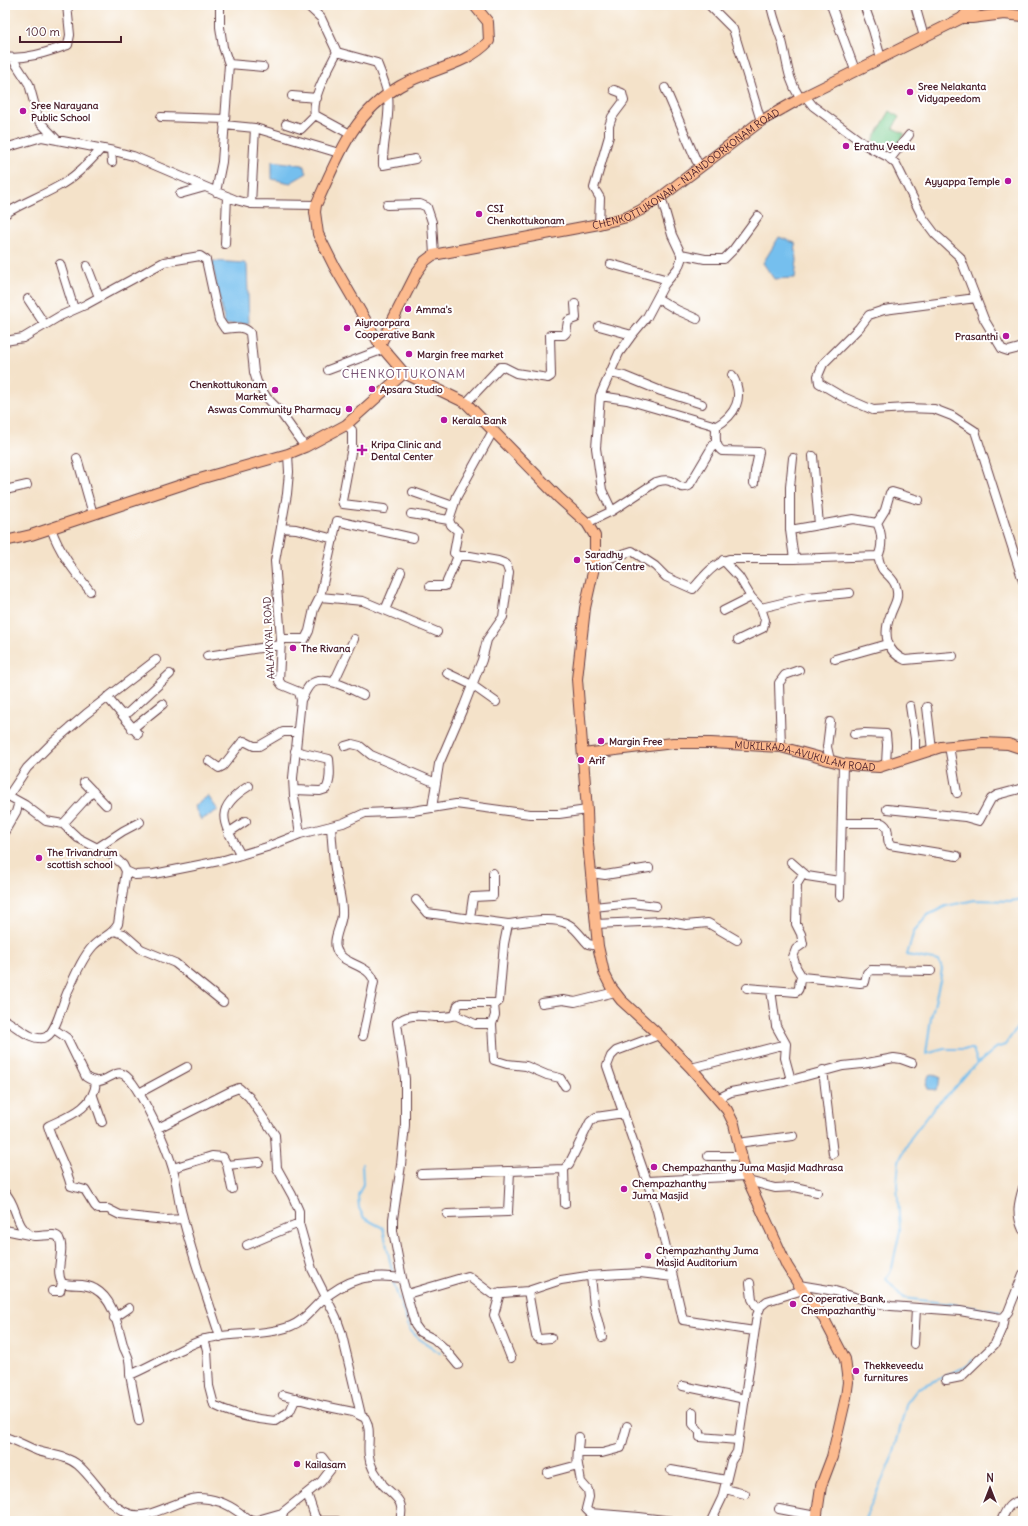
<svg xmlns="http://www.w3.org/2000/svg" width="1028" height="1526" font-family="Delius,sans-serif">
<rect width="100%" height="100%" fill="#fff"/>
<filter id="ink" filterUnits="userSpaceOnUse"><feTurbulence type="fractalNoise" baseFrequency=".025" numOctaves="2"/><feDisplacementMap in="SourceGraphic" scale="8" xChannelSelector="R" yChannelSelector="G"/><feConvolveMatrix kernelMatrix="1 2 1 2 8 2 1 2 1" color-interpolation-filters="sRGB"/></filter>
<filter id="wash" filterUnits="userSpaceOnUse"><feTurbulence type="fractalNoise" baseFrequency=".012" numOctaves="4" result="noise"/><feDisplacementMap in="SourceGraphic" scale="16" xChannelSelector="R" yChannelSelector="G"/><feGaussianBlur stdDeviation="0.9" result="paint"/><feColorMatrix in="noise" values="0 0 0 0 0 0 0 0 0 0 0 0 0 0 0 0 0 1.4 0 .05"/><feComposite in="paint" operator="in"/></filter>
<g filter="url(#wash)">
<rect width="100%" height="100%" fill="#f4e2c9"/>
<path fill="#7ace90" stroke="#62765e" d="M 890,111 L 899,117 L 893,128 L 905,134 L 893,150 L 873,140 Z"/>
<path fill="#74bfee" stroke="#5f6f8c" d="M 272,161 L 303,165 L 307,173 L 290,183 L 272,179 Z
M 779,237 L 795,243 L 797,260 L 795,278 L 774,279 L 763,263 Z
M 213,261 L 244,263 L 247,265 L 249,323 L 225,325 L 212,263 Z
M 208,796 L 218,810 L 201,820 L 194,806 Z
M 932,1074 L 941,1078 L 936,1090 L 928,1089 L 926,1084 L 929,1075 Z"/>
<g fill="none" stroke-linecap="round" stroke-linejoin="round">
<path stroke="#74bfee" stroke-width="2" d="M 978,1064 L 973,1049 L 944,1049 L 926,1054 L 931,1018 L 940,981 L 942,969 L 939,961 L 907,955 L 914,931 L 928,915 L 946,906 L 975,900 L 1011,901 L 1023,899
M 362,1164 L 363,1184 L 358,1195 L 359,1208 L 364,1218 L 383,1228 L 392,1271
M 393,1282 L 410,1330 L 418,1338 L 440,1353
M 1018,1297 L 1023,1288
M 1000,1312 L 951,1304 L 903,1298 L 886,1279 L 892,1268 L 900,1230 L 897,1184 L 899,1161 L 910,1139 L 935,1106 L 954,1089 L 969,1071 L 996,1048 L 1005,1045 L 1023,1019
M 864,1521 L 894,1453 L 906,1404 L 918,1388 L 950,1374 L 966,1366 L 973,1360"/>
</g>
</g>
<g filter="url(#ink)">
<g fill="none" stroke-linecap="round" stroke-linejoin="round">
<g stroke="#643c43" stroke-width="10">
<path id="minor" d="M 307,5 L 321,18 L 337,52 L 377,63 C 381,73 386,85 388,96 C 391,119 382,142 383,165 L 415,159
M 709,5 L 733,29 L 761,121
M 771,5 C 773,18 778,29 782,41 C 788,64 787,78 800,98
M 831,5 L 855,70
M 864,5 L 873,30 L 881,58
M 915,5 L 924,37
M 337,52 C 329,68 311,98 315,115 L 350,134
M 5,57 C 26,60 48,52 68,45 L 70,35 L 67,5
M 12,58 L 29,84 L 39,121 L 57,140
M 229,64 L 263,67
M 665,88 L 696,160 L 700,166
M 292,96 L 317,98
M 805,96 L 813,106 L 867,146 L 888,157 L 896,164 L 923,218 L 935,234 L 960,257 L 984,319 L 1002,349 L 1008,351 L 1023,347
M 161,117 L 225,119
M 286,124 L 301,129 L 315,115
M 224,125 L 255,128 L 339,153
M 5,148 L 42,137 L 114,151 L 133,156 L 236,200 L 251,204 L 316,205
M 111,151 L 112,162
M 890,159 L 909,135
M 216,192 L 222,162 L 229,64 L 223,47 L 220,27 L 220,5
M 180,194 L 205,187
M 251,204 L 255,128
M 387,205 L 420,204 L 427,207 L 432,222 L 434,255
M 5,214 C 22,203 39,197 57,187 C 74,178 89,163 101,149
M 599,224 L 600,198 L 594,188 L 609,136 L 609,126 L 612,117 L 624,101 L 622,93 L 614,90
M 225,244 L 227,196
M 681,254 L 705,259 L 724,259 L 733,250 L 758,216
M 60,264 L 74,309
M 611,264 L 668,280
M 87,266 L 99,297
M 657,298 L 677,310 L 697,319
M 976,298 L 884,310 L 869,315 L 859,328 L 823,364 L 818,376 L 819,383 L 841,396 L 873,410 L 907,408 L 934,409 L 952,416 L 975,431 L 1023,581
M 28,299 L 45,325
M 599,326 L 632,335
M 5,341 L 23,338 L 60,316 L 85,305 L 164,262 L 200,256 L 206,260 L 219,320 L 225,329 C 233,328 244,325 250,333 L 254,372 L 257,382 L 267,398 L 278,409 L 305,447
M 328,370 L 384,349
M 611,373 L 624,376 L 661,391 L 702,404
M 600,396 L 627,400 L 713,425 L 716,428 C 716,437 714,445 722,451 L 759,452 L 755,471 L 754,483
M 466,403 L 500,367 L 504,367 L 516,373 L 548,378 L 551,376 L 550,335 L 564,335 L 566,333 L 568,321 L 576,318 L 575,304
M 346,425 L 352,430 L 352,447 L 342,501 L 343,504 L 384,509
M 715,427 C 736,415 745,397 732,375
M 288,454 L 289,472 L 287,494 L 275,561 L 281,639 L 279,681 L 282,685 L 299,692 L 301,700 L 293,778 L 294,796 L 300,834
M 813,456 L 819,525
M 77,458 L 93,514
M 793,458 L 790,487 L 790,530 L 794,559
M 5,490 L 27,485
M 413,492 L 453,506
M 612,511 L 602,490 L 596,448 L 600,396 L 619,353 L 632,335 L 647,317 L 664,285 L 678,268 L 681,260 L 681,254 L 672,235 L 661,197
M 411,514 L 449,520
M 587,523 L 612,511 L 656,482 C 660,481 665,479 670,481 C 678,484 680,490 689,486 L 715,442
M 877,523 L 885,510 L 890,493 L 892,492 L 919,500
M 51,528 C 59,552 74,571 90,591
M 281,528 L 296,529 L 334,539
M 790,530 L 853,519 L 877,523 C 882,532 883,547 878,556 C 879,561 880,566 883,570 C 888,576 894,579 896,587 C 900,599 893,606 890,616 C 883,634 886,652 905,660 L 953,656
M 723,560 L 739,577 L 751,597 L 761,608 L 765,620 L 763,628 L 738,640
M 595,563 L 632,551 L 655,566 L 666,577 L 693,589 C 703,577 714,563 729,559 L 794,559 L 878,556
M 430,586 L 445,586 L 458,556
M 320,597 L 337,521 L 413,538
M 761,608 L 807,597 L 850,593
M 385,610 L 401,572
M 723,611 L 751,597
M 281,639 L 305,639 L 309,631 L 314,609 L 320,597 L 363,601 L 437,632
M 207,656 L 280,645
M 835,659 L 888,644
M 447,673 L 472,685 L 496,702
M 334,682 L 354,639
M 107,697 L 138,734
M 301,700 C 304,695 307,687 311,684 C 324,674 351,689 363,695
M 910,706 L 915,739 L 915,755
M 927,707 L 932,750
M 122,715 L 129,712 L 170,674
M 830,722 L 827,747 L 830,760
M 132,729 L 163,704
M 854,734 L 865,733 L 886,734 L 887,745 L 886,764
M 345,746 L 352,744 L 360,746 L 371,755 L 436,783
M 949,746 L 957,793
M 781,747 L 779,683 L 785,675 L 799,670
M 209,761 L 219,768 L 223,766 L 242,742 L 244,741 L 254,746 L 259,746 L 283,732 L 297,732
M 84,782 L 106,805
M 294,790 L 320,791 L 326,789 C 331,781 330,769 329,759 L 295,751
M 5,794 L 25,805 L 46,821 L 63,824 L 78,838 L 113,856 L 123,865 L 126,871 L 118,924 C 112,936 101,937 93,946 C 82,958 75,976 68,991 C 62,1003 57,1031 46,1037 C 32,1043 16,1025 5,1020
M 9,795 L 27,768 L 50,745 L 86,714 L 156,660
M 432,808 L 439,764 L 464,706 L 482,660 L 487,640 L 503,617 L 509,572 L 506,564 L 498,561 L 470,556 L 458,556 L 454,553 L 458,531 L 451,525 L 449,520 L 457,496 L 493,431
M 887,809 L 965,817 L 979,821 L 991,799 L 997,795 L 1023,788
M 842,823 L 882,823 C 892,829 885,838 890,845 L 957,856
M 63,824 L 93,791
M 331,826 C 332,842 333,859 336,875 C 338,888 343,902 342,915 C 341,926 333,938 336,948 C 341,966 370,963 374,982 L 363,1036
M 5,831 L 16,812 L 19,802
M 228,833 L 246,821
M 97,848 L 123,831 L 140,822
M 241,855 C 223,823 212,809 249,786
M 791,862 L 807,876 L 839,881
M 126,871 L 135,875 L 154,874 L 224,860 L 267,847 L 300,834 L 343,823 L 365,813 L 413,811 L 456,804 L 530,814 L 559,814 L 587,810
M 591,873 L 605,875 L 649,868
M 840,896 L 843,764
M 416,900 L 427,913 L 508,924
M 594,907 L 632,903 L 656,906
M 470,918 L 473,897 L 493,896 L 493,873
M 595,924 L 664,921 L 686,925 L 708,923 L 737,940
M 114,931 L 124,934 L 141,949 L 175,963 L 223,1002
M 802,977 L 796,967 L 793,957 L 796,949 L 803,944 L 801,934 L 796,924 L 797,884 L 803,874
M 747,988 L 796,992 C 802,989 797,981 802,977 L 860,983 L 865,982 L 867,973 L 871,970 L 931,971
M 771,990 L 776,1026 L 786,1044 L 785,1058 L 791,1080
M 542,1003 L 563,1000 L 575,1002 L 615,992
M 494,1004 L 495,1015 L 492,1024 L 494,1060 L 507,1064 L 526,1066 L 547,1075 L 560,1078 L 565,1086
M 455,1015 L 475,1024 L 492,1024
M 54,1029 L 67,1038 L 86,1077 C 106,1091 113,1064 127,1077 C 134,1083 138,1092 143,1100 C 155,1122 166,1145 173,1169 C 177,1184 178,1200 182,1214 C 192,1256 207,1296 220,1337
M 691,1068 L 786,1044
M 823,1070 L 833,1154
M 96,1082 C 94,1108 69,1116 48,1126 C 54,1147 66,1165 71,1186 L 85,1190 L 95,1206 L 98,1209 L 108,1209 L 120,1215 L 137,1217 L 166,1220 L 183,1219
M 139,1093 L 187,1067
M 93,1096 L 102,1122
M 717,1099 L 731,1092 L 784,1082 L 843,1066 L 862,1064 L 894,1058 L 901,1059 L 912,1063
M 158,1128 L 231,1091 L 239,1088 L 249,1097 L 275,1135 L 277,1168 L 292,1195 L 299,1211 L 299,1223 L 312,1269 L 336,1317 L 341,1331 L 361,1415
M 738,1144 L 745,1142 L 793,1136
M 708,1156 L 740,1156
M 227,1165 L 259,1162
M 173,1168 L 212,1156 L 223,1157 L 227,1165 L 232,1189
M 564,1169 L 565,1204
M 421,1174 L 564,1169 L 569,1164 L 590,1122 L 596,1117 L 624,1113
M 648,1181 L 746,1176
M 748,1181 L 775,1188 L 795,1187 L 817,1192
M 1023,1188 C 1018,1204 1016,1215 1023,1230
M 5,1193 C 17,1204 15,1226 30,1235 C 37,1239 55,1231 59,1238 C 66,1251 54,1269 62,1283 C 74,1287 83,1282 95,1289 C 115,1300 118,1329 124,1348 C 126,1352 128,1356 129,1360 C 130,1365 130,1370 130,1375 C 146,1368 161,1360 176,1352 C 187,1347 198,1340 210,1338 C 236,1332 266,1336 291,1326 C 304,1321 311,1310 321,1301 C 347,1279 368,1273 402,1278 L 415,1325 L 420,1332 L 434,1339 L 444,1348 L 458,1365
M 447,1214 L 508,1212 L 510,1171
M 5,1230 L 29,1235
M 247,1245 L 299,1223
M 591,1276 L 594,1306 L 602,1337
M 673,1277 L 683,1320 L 754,1331
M 402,1278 L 393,1231 L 393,1219 L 401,1165 L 405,1125 L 405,1079 L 397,1023 C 413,1008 436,1022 455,1015 L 458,1005 L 461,1003 L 497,1003 L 499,1001 L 504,944 L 508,924 C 524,922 553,916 568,924 C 576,928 582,938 588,944 L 598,946
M 750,1283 L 752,1299 L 759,1311
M 799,1285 L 835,1291 L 871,1302 L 891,1306 L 960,1311 L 1000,1318 L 1004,1317 L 1008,1312 L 1023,1274
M 52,1291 L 60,1291 L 62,1283
M 528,1291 L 536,1336 L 539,1339 L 551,1338
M 500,1293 L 494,1315 L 511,1358
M 407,1294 L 468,1276 L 492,1294 L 528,1291 L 561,1280 L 587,1276 L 640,1273 L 673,1277 L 657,1210 L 607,1066 L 611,1056 L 616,1051 L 659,1035
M 114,1318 L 129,1308
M 204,1339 L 207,1350 L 209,1386 L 214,1405 C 233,1415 254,1419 275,1421 L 290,1411 L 296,1398
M 914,1344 L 916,1309
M 130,1375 L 139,1421
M 946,1380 L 961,1377 L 995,1344 L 1002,1328 L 1004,1317
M 683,1386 L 745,1399
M 283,1395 L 324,1406 L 353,1412 L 365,1418 C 374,1433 363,1450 373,1469 C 376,1474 380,1480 383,1485 C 396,1498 405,1500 400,1521
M 693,1412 L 693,1424 L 700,1432 L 700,1437 L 738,1440
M 5,1437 C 16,1440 27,1447 38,1451 C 51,1455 68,1456 78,1465 C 95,1480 105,1502 125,1512 C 147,1524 175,1499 198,1498 C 213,1498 228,1504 240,1513 C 245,1517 246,1519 252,1521
M 578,1453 L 602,1453 L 621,1448 L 627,1426
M 578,1465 C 576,1455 579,1447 579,1437
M 671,1470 L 726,1480
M 548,1473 L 578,1465 L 581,1482 L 588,1490 L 589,1497 L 586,1509 L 590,1513 L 639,1517 L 673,1521
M 725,1489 L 745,1494
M 307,1493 L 315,1517 L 320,1521 L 337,1521
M 779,1509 L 816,1516
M 282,1513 L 283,1521
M 254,1521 L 282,1513 L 321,1482 L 331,1469 L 322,1457
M 711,1521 L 722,1498 L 731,1461 L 737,1452 L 757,1315 L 761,1306 L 767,1301 L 803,1290
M 1001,1521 C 1007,1508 1008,1503 1023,1500"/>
</g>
<g stroke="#643c43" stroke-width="12">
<g id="major">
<path d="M 474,5 L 488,22 L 489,41 C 466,66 429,69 400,86 C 352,114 338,157 316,205 L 315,212 L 318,234 L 334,266 L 380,345 L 404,373 L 466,403 L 559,498 L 587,523 L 595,536 L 595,563 L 585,608 L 577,679 L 587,810 L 588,843 L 598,946 L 604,973 L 611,987 L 621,1000 L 659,1035 L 691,1068 L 727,1110 L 734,1124 L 746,1176 L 787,1266 L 799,1285 L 823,1317 L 845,1359 L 848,1382 L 846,1397 L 832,1457 L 821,1486 L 816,1521"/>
<path d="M 962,18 L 967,12 L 981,5"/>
<path id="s1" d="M 380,345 L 417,272 L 425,261 L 433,255 L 599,224 L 627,217 L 641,210 L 661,197 L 761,121 L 805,96 L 962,18 L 972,18 L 1004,14 L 1023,16"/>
<path d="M 5,541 L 31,535 L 196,480 L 288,454 L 305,447 L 346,425 L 404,373"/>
<path id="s2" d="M 583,754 L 673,743 L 711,743 L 781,747 L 843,764 L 861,766 L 879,767 L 941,747 L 984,743 L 1008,744 L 1023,749"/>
</g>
</g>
<use href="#minor" stroke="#fff" stroke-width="8"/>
<use href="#major" stroke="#fcba8e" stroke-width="10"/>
</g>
</g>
<g fill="#b5179e" stroke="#fff" stroke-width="1.5">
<circle cx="910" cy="92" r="4"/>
<circle cx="23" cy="111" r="4"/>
<circle cx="846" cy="146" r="4"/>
<circle cx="1008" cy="181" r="4"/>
<circle cx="479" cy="214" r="4"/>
<circle cx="408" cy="309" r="4"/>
<circle cx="347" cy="328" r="4"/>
<circle cx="1006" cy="336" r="4"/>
<circle cx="409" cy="354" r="4"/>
<circle cx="372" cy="389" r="4"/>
<circle cx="275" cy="390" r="4"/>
<circle cx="349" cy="409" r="4"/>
<circle cx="444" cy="420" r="4"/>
<path d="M360 444h4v4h4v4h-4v4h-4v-4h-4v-4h4z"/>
<circle cx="577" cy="560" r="4"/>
<circle cx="293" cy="648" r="4"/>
<circle cx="601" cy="741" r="4"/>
<circle cx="581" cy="760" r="4"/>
<circle cx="39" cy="858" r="4"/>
<circle cx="654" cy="1167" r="4"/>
<circle cx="624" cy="1189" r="4"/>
<circle cx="648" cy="1256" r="4"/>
<circle cx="793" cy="1304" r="4"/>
<circle cx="856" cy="1371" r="4"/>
<circle cx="297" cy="1464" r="4"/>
</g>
<g text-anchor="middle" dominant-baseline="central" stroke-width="4" stroke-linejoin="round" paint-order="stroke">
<g font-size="10" font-weight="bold" fill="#4a1f2b" stroke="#fff" text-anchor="start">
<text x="918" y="86">Sree Nelakanta<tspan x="918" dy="12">Vidyapeedom</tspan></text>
<text x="31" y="105">Sree Narayana<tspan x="31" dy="12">Public School</tspan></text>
<text x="854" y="146">Erathu Veedu</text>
<text x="1000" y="181" text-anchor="end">Ayyappa Temple</text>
<text x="487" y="208">CSI<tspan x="487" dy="12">Chenkottukonam</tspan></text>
<text x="416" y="309">Amma's</text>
<text x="355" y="322">Aiyroorpara<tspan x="355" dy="12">Cooperative Bank</tspan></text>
<text x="998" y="336" text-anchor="end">Prasanthi</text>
<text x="417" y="354">Margin free market</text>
<text x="267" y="384" text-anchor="end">Chenkottukonam<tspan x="267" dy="12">Market</tspan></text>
<text x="380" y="389">Apsara Studio</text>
<text x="341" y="409" text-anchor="end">Aswas Community Pharmacy</text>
<text x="452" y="420">Kerala Bank</text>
<text x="371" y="444">Kripa Clinic and<tspan x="371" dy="12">Dental Center</tspan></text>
<text x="585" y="554">Saradhy<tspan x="585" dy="12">Tution Centre</tspan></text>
<text x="301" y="648">The Rivana</text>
<text x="609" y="741">Margin Free</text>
<text x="589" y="760">Arif</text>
<text x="47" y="852">The Trivandrum<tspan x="47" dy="12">scottish school</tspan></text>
<text x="662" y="1167">Chempazhanthy Juma Masjid Madhrasa</text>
<text x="632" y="1183">Chempazhanthy<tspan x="632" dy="12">Juma Masjid</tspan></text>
<text x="656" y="1250">Chempazhanthy Juma<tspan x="656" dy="12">Masjid Auditorium</tspan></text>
<text x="801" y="1298">Co operative Bank,<tspan x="801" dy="12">Chempazhanthy</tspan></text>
<text x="864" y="1365">Thekkeveedu<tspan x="864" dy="12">furnitures</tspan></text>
<text x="305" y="1464">Kailasam</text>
</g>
<g font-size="10" fill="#4a1f2b" stroke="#fff">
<text stroke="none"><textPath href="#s1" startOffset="378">CHENKOTTUKONAM - NJANDOORKONAM ROAD</textPath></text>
<text transform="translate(269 638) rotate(-93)">AALAYKYAL ROAD</text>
<text stroke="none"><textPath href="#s2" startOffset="224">MUKILKADA-AVUKULAM ROAD</textPath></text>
</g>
<g font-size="12" letter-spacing="1" fill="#785173" stroke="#fff">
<text x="404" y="373">CHENKOTTUKONAM</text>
</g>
</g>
<rect width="1028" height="1526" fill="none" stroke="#fff" stroke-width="20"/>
<g transform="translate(990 1488)" stroke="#ffffff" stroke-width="3" paint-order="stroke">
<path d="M0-3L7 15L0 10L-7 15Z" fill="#4a1f2b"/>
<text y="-6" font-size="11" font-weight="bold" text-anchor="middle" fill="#4a1f2b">N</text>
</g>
<path d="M20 36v6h101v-6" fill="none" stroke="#4a1f2b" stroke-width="2"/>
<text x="26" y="36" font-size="12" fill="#4a1f2b" stroke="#ffffff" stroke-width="3" paint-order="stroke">100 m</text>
</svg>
